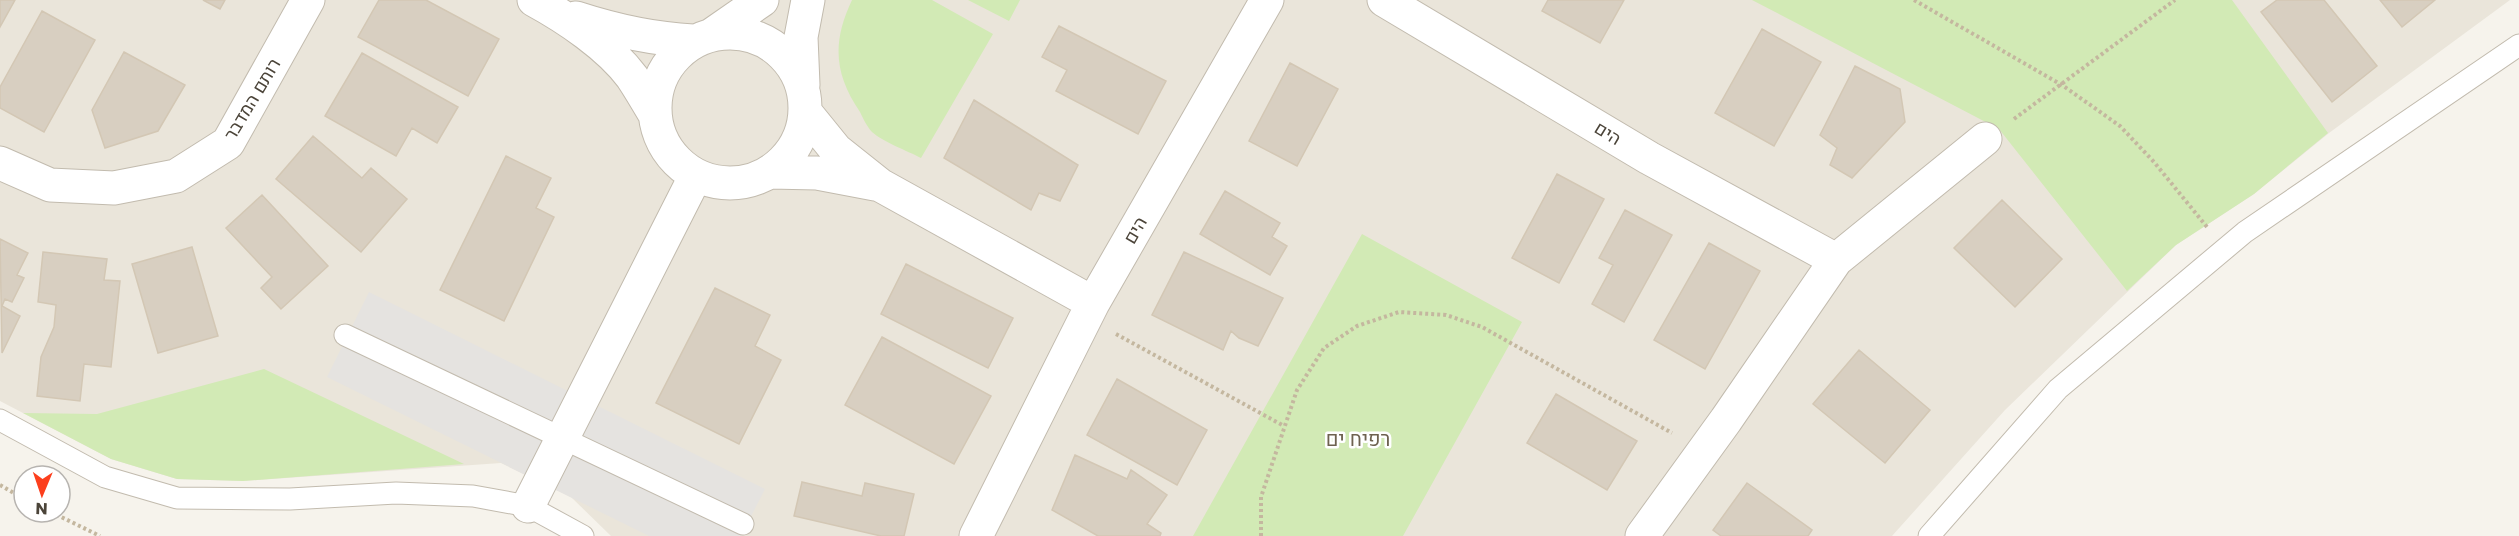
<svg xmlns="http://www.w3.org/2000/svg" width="2519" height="536" font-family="Poppins,Heebo,sans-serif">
<rect width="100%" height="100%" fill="#f6f3ec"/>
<path fill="#eae5da" d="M 0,0 L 2510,0 L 2329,133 L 2254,194 L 2176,245 L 2005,410 L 1892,536 L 611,536 L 571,497 L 501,463 L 243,481 L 177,479 L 111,459 L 0,401 Z"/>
<path fill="#d2eab5" d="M 852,0 L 932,0 L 993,34 L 921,158 C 908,151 883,142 872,132 C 867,127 863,118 860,112 C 834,74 832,42 852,0 Z
M 968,0 L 1020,0 L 1009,21 Z
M 1752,0 L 2232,0 L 2328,133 L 2254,194 L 2176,245 L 2127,291 L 1999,129 Z
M 1362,234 L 1522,322 L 1403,536 L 1193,536 Z
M 264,369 L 464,464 L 243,481 L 177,479 L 111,459 L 23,413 L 97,414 Z"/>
<path fill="#e5e3e0" d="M 369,292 L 765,489 L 741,536 L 649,536 L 327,377 Z"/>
<path fill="#d8cfc1" stroke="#d3c7b4" stroke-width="1.5" d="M 0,0 L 15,0 L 0,27 Z
M 203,0 L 225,0 L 220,9 Z
M 379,0 L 426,0 L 499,39 L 468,96 L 358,37 Z
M 1548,0 L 1624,0 L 1600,43 L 1542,11 Z
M 2277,0 L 2324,0 L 2377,66 L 2332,102 L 2261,12 Z
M 2380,0 L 2435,0 L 2402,27 Z
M 42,11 L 95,40 L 44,132 L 0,108 L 0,87 Z
M 1059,26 L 1166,81 L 1138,134 L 1056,91 L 1067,70 L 1042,57 Z
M 1762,29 L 1821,62 L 1774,146 L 1715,113 Z
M 124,52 L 185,85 L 158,131 L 105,148 L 92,110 Z
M 362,53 L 458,107 L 437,143 L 412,128 L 396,156 L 325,116 Z
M 1290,63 L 1338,89 L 1297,166 L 1249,141 Z
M 1855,66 L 1900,89 L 1905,122 L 1852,178 L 1830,165 L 1837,148 L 1820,135 Z
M 974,100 L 1078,165 L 1060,201 L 1039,193 L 1031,210 L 944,158 Z
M 313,136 L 362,178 L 371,168 L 407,199 L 361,252 L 276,179 Z
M 506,156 L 551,178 L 536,208 L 554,217 L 504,321 L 440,290 Z
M 1557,174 L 1604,199 L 1559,283 L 1512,258 Z
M 1225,191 L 1280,223 L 1272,237 L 1287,246 L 1270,275 L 1200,234 Z
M 262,195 L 328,266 L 281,309 L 261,288 L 272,277 L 226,228 Z
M 2002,200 L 2062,259 L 2015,307 L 1954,248 Z
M 1625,210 L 1672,235 L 1624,322 L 1592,304 L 1613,265 L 1599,258 Z
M 0,239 L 28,253 L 17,275 L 24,278 L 12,302 L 5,299 L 2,306 L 20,316 L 2,353 Z
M 1709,243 L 1760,271 L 1705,369 L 1654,340 Z
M 192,247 L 218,336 L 158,353 L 132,264 Z
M 43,252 L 107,259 L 104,280 L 120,281 L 111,367 L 84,364 L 80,401 L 37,396 L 41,357 L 54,327 L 56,305 L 38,302 Z
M 1184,252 L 1283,298 L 1258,346 L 1239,338 L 1231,331 L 1223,350 L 1152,315 Z
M 906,264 L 1013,318 L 988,368 L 881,314 Z
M 715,288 L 770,315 L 755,346 L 781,360 L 739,444 L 656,403 Z
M 882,337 L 991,396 L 954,464 L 845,405 Z
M 1859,350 L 1930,410 L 1885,463 L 1813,404 Z
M 1117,379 L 1207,430 L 1177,485 L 1087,435 Z
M 1556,394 L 1637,441 L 1607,490 L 1527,443 Z
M 1075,455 L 1127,479 L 1131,470 L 1167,495 L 1147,524 L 1161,533 L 1160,536 L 1098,536 L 1052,510 Z
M 802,482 L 862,496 L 865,483 L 914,494 L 904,536 L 881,536 L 794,516 Z
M 1747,483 L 1812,530 L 1808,536 L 1721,536 L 1713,530 Z"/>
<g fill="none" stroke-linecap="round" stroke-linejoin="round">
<g stroke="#c2bbae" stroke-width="23">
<path id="service" d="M 345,335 L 743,524
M 0,420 L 105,477 L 177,498 L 290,499 L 396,493 L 473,496 L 528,506 L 583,536
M 1929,536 L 2058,389 L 2245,232 L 2519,45"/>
</g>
<g stroke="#c2bbae" stroke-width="35">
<path id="minor" d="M 534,0 C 567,18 609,46 632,77 C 640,89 647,101 654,113
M 1384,0 L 1649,158 L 1836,260
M 576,18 C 616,31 652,39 693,41
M655 108a75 75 0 1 1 150 0a75 75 0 1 1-150 0Z
M 713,34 L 762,0
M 803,85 L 801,37 L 808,0
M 806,113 L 836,150 L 880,185 L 1093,303
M 0,163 L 50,185 L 114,188 L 176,176 L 228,143 L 308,0
M 770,172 L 817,173 L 875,184
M 528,506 L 696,175
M 976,536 L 1093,303 L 1267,0
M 1642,536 L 1726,420 L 1836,260 L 1985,139"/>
</g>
<path stroke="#c4b79f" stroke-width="4" stroke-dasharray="3 3" stroke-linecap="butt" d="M 1914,0 L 2062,85 L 2120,126 L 2154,162 L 2207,227
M 2014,119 L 2175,0
M 1116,334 L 1284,426
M 0,485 L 24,499
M 51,512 L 100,536
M 1261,536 L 1261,497 L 1297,390 L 1324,348 L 1357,326 L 1399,312 L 1446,315 L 1482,327 L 1672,433"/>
<use href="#service" stroke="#fff" stroke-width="21"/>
<use href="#minor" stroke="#fff" stroke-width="33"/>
</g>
<g text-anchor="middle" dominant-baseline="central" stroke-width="5" stroke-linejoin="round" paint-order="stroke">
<g font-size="18" fill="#4b4439" stroke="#fff">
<text transform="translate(252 99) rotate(-59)">רותם המדבר</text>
<text transform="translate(1608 133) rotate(31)">הים</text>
<text transform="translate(1135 230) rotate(-60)">הים</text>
</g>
<g font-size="20" fill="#6e6250" stroke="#fff">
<text x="1358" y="439">רפיח ים</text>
</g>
</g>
<g transform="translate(42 494) rotate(182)"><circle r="28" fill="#ffffff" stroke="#b7b4b0" stroke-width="1.5"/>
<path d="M0-4.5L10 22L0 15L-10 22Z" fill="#fc3f1d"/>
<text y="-9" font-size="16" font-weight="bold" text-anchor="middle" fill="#4b4439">N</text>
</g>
</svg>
